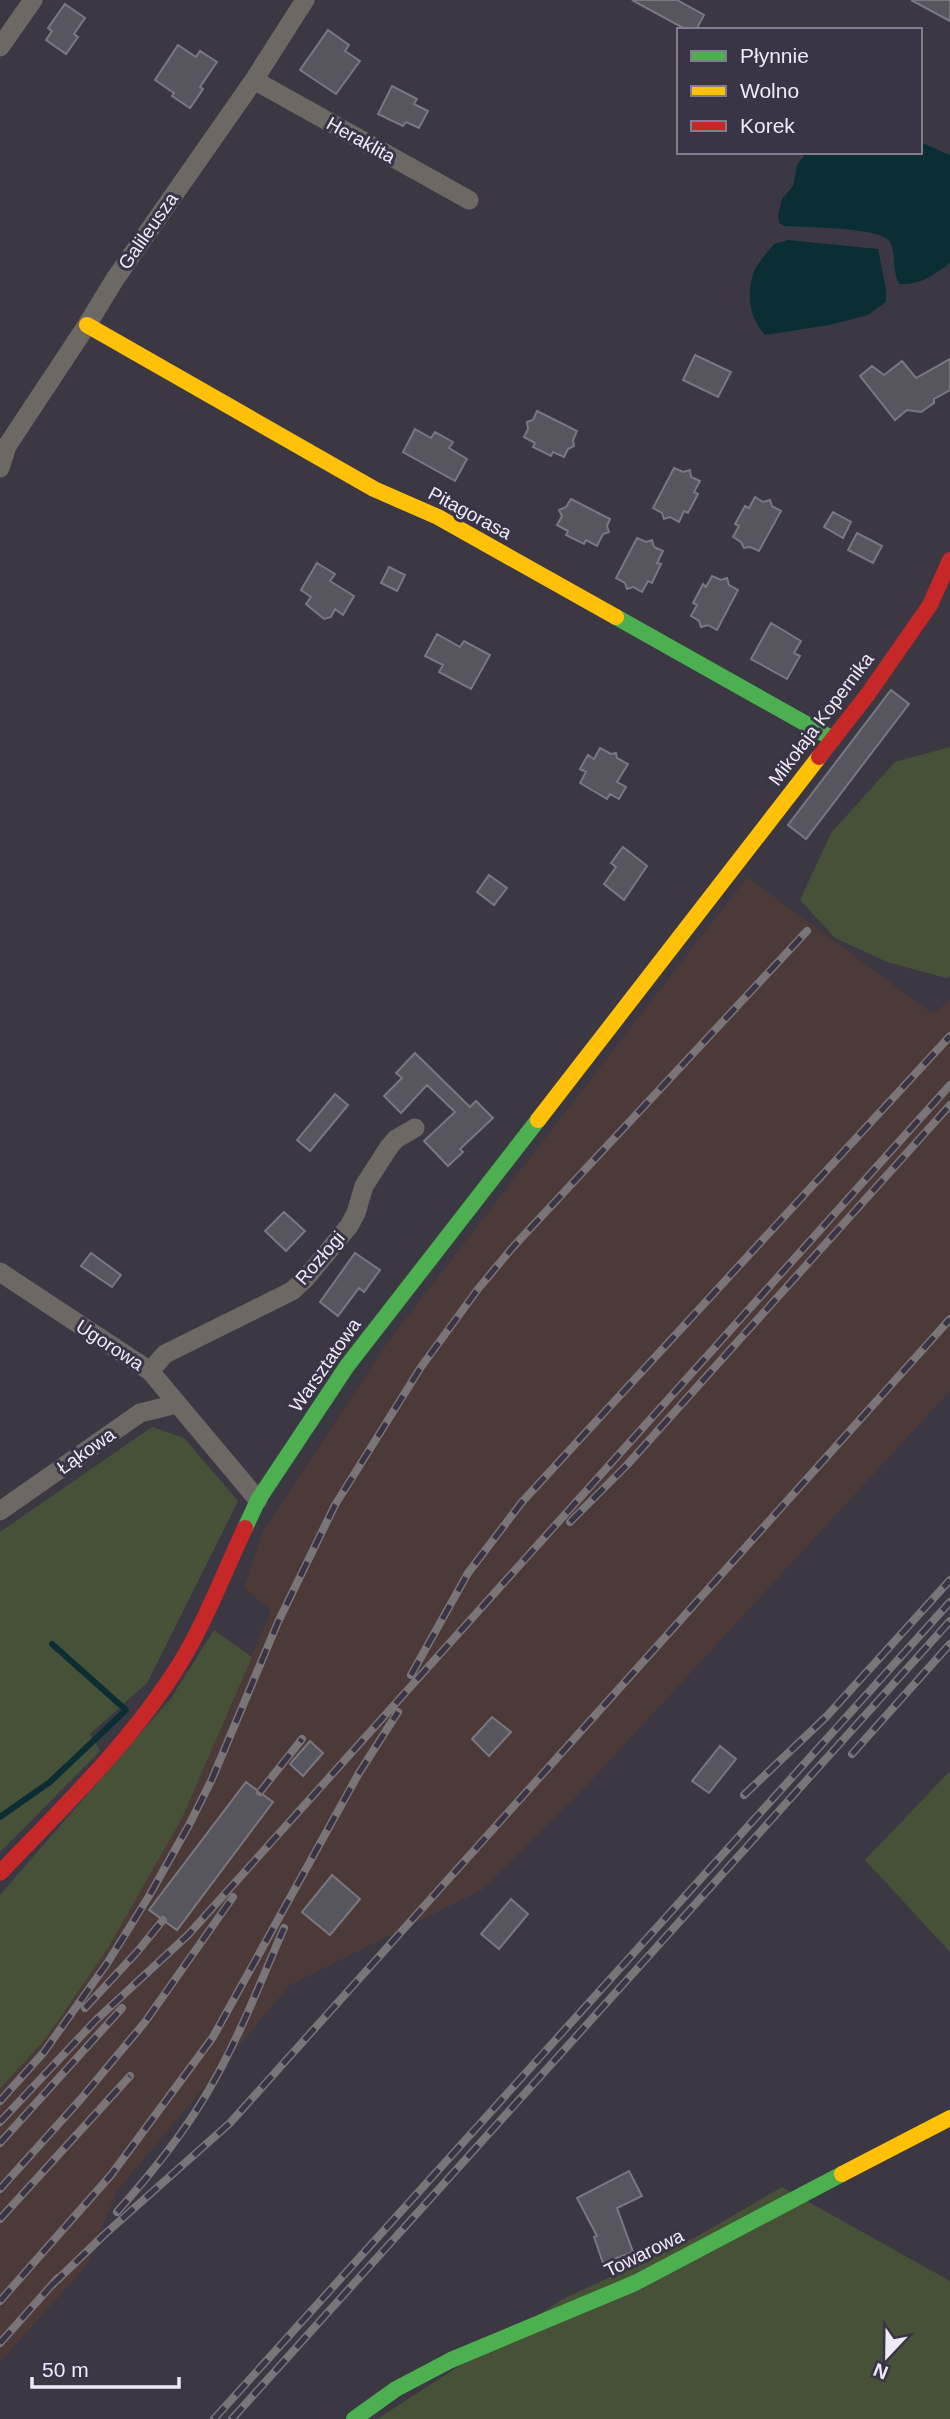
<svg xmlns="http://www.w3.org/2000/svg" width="950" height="2419" font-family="Arial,sans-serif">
<rect width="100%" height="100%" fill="#3b3843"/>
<path fill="#4b3a37" d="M 747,877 L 933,1014 L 950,1000 L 950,1391 L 578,1795 L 482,1890 L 290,1985 L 117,2191 L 87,2265 L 0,2362 L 0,2089 L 46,2038 L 240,1684 L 271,1611 L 244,1588 L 263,1532 L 387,1343 Z"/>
<path fill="#475137" d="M 950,747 L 950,976 L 946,978 L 887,962 L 835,938 L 800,900 L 831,833 L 895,762 Z
M 152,1427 L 184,1438 L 238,1501 L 147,1683 L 90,1734 L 100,1751 L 0,1852 L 0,1532 Z
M 214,1630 L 252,1657 L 182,1818 L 108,1948 L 46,2038 L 0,2089 L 0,1895 L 171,1698 Z
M 950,1771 L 950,1952 L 865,1860 Z
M 782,2187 L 950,2281 L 950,2419 L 377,2419 L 563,2299 L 696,2237 Z"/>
<path fill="#0a2e34" d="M 920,142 L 950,155 L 950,263 C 934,275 920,285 900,284 C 891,272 897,255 890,242 C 879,226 804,228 784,226 L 779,223 L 778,215 L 782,199 L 793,186 L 797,165 L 807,152 L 920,152 Z
M 788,240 L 878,249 L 886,289 L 886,302 L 868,315 L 829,325 L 765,335 C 749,318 746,294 754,271 C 758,262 768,252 774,244 Z"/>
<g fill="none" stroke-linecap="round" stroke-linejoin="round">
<path stroke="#0a2e34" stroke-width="6" d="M 0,1817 L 50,1782 L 126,1710 L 52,1644"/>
</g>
<path fill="#57555d" stroke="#7a7781" stroke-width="2" d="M 632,0 L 677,0 L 704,15 L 696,30 L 687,30 Z
M 911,0 L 950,0 L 950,21 Z
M 65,4 L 85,18 L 74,34 L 78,37 L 66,54 L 46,40 L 52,31 L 48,28 Z
M 328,30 L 349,45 L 345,51 L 360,61 L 336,94 L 300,70 Z
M 178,45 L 196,57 L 200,51 L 217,62 L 200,87 L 203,89 L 190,108 L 172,96 L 174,93 L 155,80 Z
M 392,86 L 417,99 L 414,104 L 428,111 L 419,128 L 406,122 L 403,126 L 378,114 Z
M 695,355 L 731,372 L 718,397 L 683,380 Z
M 950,359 L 950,390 L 934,399 L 934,403 L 921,412 L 907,410 L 895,420 L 860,376 L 872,366 L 884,375 L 902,361 L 916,378 Z
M 537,411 L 577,431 L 573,440 L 574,446 L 568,449 L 564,457 L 553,452 L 551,456 L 533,447 L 535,443 L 524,437 L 528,429 L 527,422 L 533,420 Z
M 415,429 L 431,438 L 435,432 L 453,442 L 449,448 L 467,459 L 455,481 L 403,452 Z
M 674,468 L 683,472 L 690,470 L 691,477 L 700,481 L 694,492 L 698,494 L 688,513 L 684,511 L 679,522 L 670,517 L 664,519 L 662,513 L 653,508 Z
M 755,497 L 763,502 L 770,500 L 772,506 L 781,511 L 759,551 L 750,547 L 744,548 L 741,542 L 733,537 L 739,526 L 735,524 L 745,506 L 749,508 Z
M 571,499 L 610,519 L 607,526 L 609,532 L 603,534 L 597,546 L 586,540 L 584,544 L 566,535 L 568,531 L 557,525 L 562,516 L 559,510 L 566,507 Z
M 833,512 L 851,522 L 843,538 L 824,527 Z
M 857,533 L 882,546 L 873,563 L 848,550 Z
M 637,538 L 646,542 L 652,540 L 654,547 L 663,551 L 657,563 L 661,564 L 652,583 L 648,581 L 642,592 L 633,587 L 627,589 L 625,583 L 616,578 Z
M 317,563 L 335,574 L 330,581 L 354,596 L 343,615 L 335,609 L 331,617 L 324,619 L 306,604 L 311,597 L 301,590 Z
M 389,567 L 405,575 L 397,591 L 381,583 Z
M 712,576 L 721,580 L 727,578 L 729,585 L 738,590 L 717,630 L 708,625 L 701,627 L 699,621 L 691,616 L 697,605 L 693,603 L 703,584 L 706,587 Z
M 771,623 L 801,641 L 794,653 L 800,656 L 787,679 L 751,659 Z
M 437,634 L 460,647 L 464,641 L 490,655 L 471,689 L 439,672 L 443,665 L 425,656 Z
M 891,690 L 909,704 L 806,839 L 788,825 Z
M 600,748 L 611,754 L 616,753 L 617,758 L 628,764 L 617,782 L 626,787 L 619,799 L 610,794 L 607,799 L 580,783 L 586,772 L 580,769 L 588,755 L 594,759 Z
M 623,847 L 647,866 L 624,900 L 604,884 L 616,867 L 611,863 Z
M 489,875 L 507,888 L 494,905 L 477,892 Z
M 415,1053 L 470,1107 L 476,1101 L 493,1118 L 460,1149 L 463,1152 L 448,1166 L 424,1141 L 455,1112 L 427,1085 L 401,1113 L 384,1096 L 402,1078 L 396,1073 Z
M 335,1094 L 348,1105 L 310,1151 L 297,1140 Z
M 284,1212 L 305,1231 L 286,1251 L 265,1231 Z
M 91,1253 L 121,1275 L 112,1287 L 81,1266 Z
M 355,1253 L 380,1270 L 364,1292 L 359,1288 L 338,1316 L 320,1302 Z
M 492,1717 L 511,1732 L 489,1756 L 472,1739 Z
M 310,1741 L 323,1753 L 303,1776 L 290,1764 Z
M 720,1746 L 736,1759 L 709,1793 L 692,1781 Z
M 246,1782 L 273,1802 L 177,1930 L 149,1910 Z
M 332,1875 L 360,1899 L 330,1935 L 302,1912 Z
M 511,1899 L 528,1914 L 499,1949 L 481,1934 Z
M 629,2171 L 642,2196 L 617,2208 L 633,2252 L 603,2263 L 594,2237 L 597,2236 L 577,2198 Z"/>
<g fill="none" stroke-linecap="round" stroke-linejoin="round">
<path stroke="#6e6865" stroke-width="19" d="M 0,47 L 33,0
M 254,80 L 469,200
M 0,468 L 7,446 L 87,325 L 115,279 L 254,80 L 305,0
M 0,1272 L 150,1371 L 258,1500
M 150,1371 L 165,1354 L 292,1291 L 306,1278 L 349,1226 L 356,1213 L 364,1186 L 389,1147 L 396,1139 L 415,1128
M 0,1511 L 140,1413 L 177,1404"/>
<path stroke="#4caf50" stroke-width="16" d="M 616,617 L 833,739
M 245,1528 L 258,1500 L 347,1366 L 538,1120
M 354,2419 L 396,2389 L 451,2360 L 635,2283 L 842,2174"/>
<path stroke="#ffc107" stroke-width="16" d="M 87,325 L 374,489 L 438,517 L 616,617
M 538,1120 L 819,757
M 842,2174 L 950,2118"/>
<path stroke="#c62828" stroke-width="16" d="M 819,757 L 868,694 L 930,605 L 950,560
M 0,1873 C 60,1810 124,1749 172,1676 C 202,1631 222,1577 245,1528"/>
<g stroke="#797578" stroke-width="8">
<path id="rail" d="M 570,1522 L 627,1465 L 950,1105
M 411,1675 L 468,1573 L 522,1502 L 950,1036
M 852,1754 L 950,1644
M 260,1792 L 302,1739
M 744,1795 L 827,1716 L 950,1580
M 85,2008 L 137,1952 L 163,1920
M 0,2101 L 44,2052 L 108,1962 L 149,1896 L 189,1825 L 212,1779 L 278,1622 L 335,1505 L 421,1367 L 478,1289 L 513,1247 L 807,931
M 0,2122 L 96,2020 L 188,1935 L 950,1085
M 0,2143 L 122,2008
M 0,2189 L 80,2100 L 145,2022 L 233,1897
M 117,2212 C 150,2175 182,2136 207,2093 C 238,2041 260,1983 284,1928
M 0,2219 L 130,2076
M 52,2285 L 105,2234 L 230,2123 L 950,1319
M 0,2301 L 111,2175 L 213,2037 L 359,1773 L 398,1712
M 0,2343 L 58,2278
M 214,2419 L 950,1602
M 232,2419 L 950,1621"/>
</g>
<use href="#rail" stroke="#3a3447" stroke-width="5" stroke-dasharray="16" stroke-linecap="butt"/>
</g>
<g text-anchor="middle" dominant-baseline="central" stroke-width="6" stroke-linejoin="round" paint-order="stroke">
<g font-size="19" fill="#eeeaf6" stroke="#3a3447">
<text transform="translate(361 140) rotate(29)">Heraklita</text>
<text transform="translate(148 231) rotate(-55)">Galileusza</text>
<text transform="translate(470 513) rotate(28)">Pitagorasa</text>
<text transform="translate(821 719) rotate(-53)">Mikołaja Kopernika</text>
<text transform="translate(320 1258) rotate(-49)">Rozłogi</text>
<text transform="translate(110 1345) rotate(33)">Ugorowa</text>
<text transform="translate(325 1365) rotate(-55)">Warsztatowa</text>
<text transform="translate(86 1451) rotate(-35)">Łąkowa</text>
<text transform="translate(644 2253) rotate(-26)">Towarowa</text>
</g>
</g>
<rect x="677" y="28" width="245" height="126" fill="#3a3447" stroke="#827d8d" stroke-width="2"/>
<rect x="691" y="51" width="35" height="10" fill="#4caf50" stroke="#827d8d" stroke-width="2"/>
<text x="740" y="63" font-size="21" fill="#eeeaf6">Płynnie</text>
<rect x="691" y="86" width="35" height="10" fill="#ffc107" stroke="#827d8d" stroke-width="2"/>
<text x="740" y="98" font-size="21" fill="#eeeaf6">Wolno</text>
<rect x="691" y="121" width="35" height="10" fill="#c62828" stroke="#827d8d" stroke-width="2"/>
<text x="740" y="133" font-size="21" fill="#eeeaf6">Korek</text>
<g transform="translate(887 2356) rotate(202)" stroke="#3a3447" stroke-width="5" paint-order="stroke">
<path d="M0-5L12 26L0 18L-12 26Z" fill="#eeeaf6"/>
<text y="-10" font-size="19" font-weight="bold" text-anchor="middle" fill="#eeeaf6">N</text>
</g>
<path d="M32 2377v10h147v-10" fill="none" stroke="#eeeaf6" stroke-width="3.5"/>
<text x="42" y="2377" font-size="21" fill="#eeeaf6" stroke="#3a3447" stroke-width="5" paint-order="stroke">50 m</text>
</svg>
